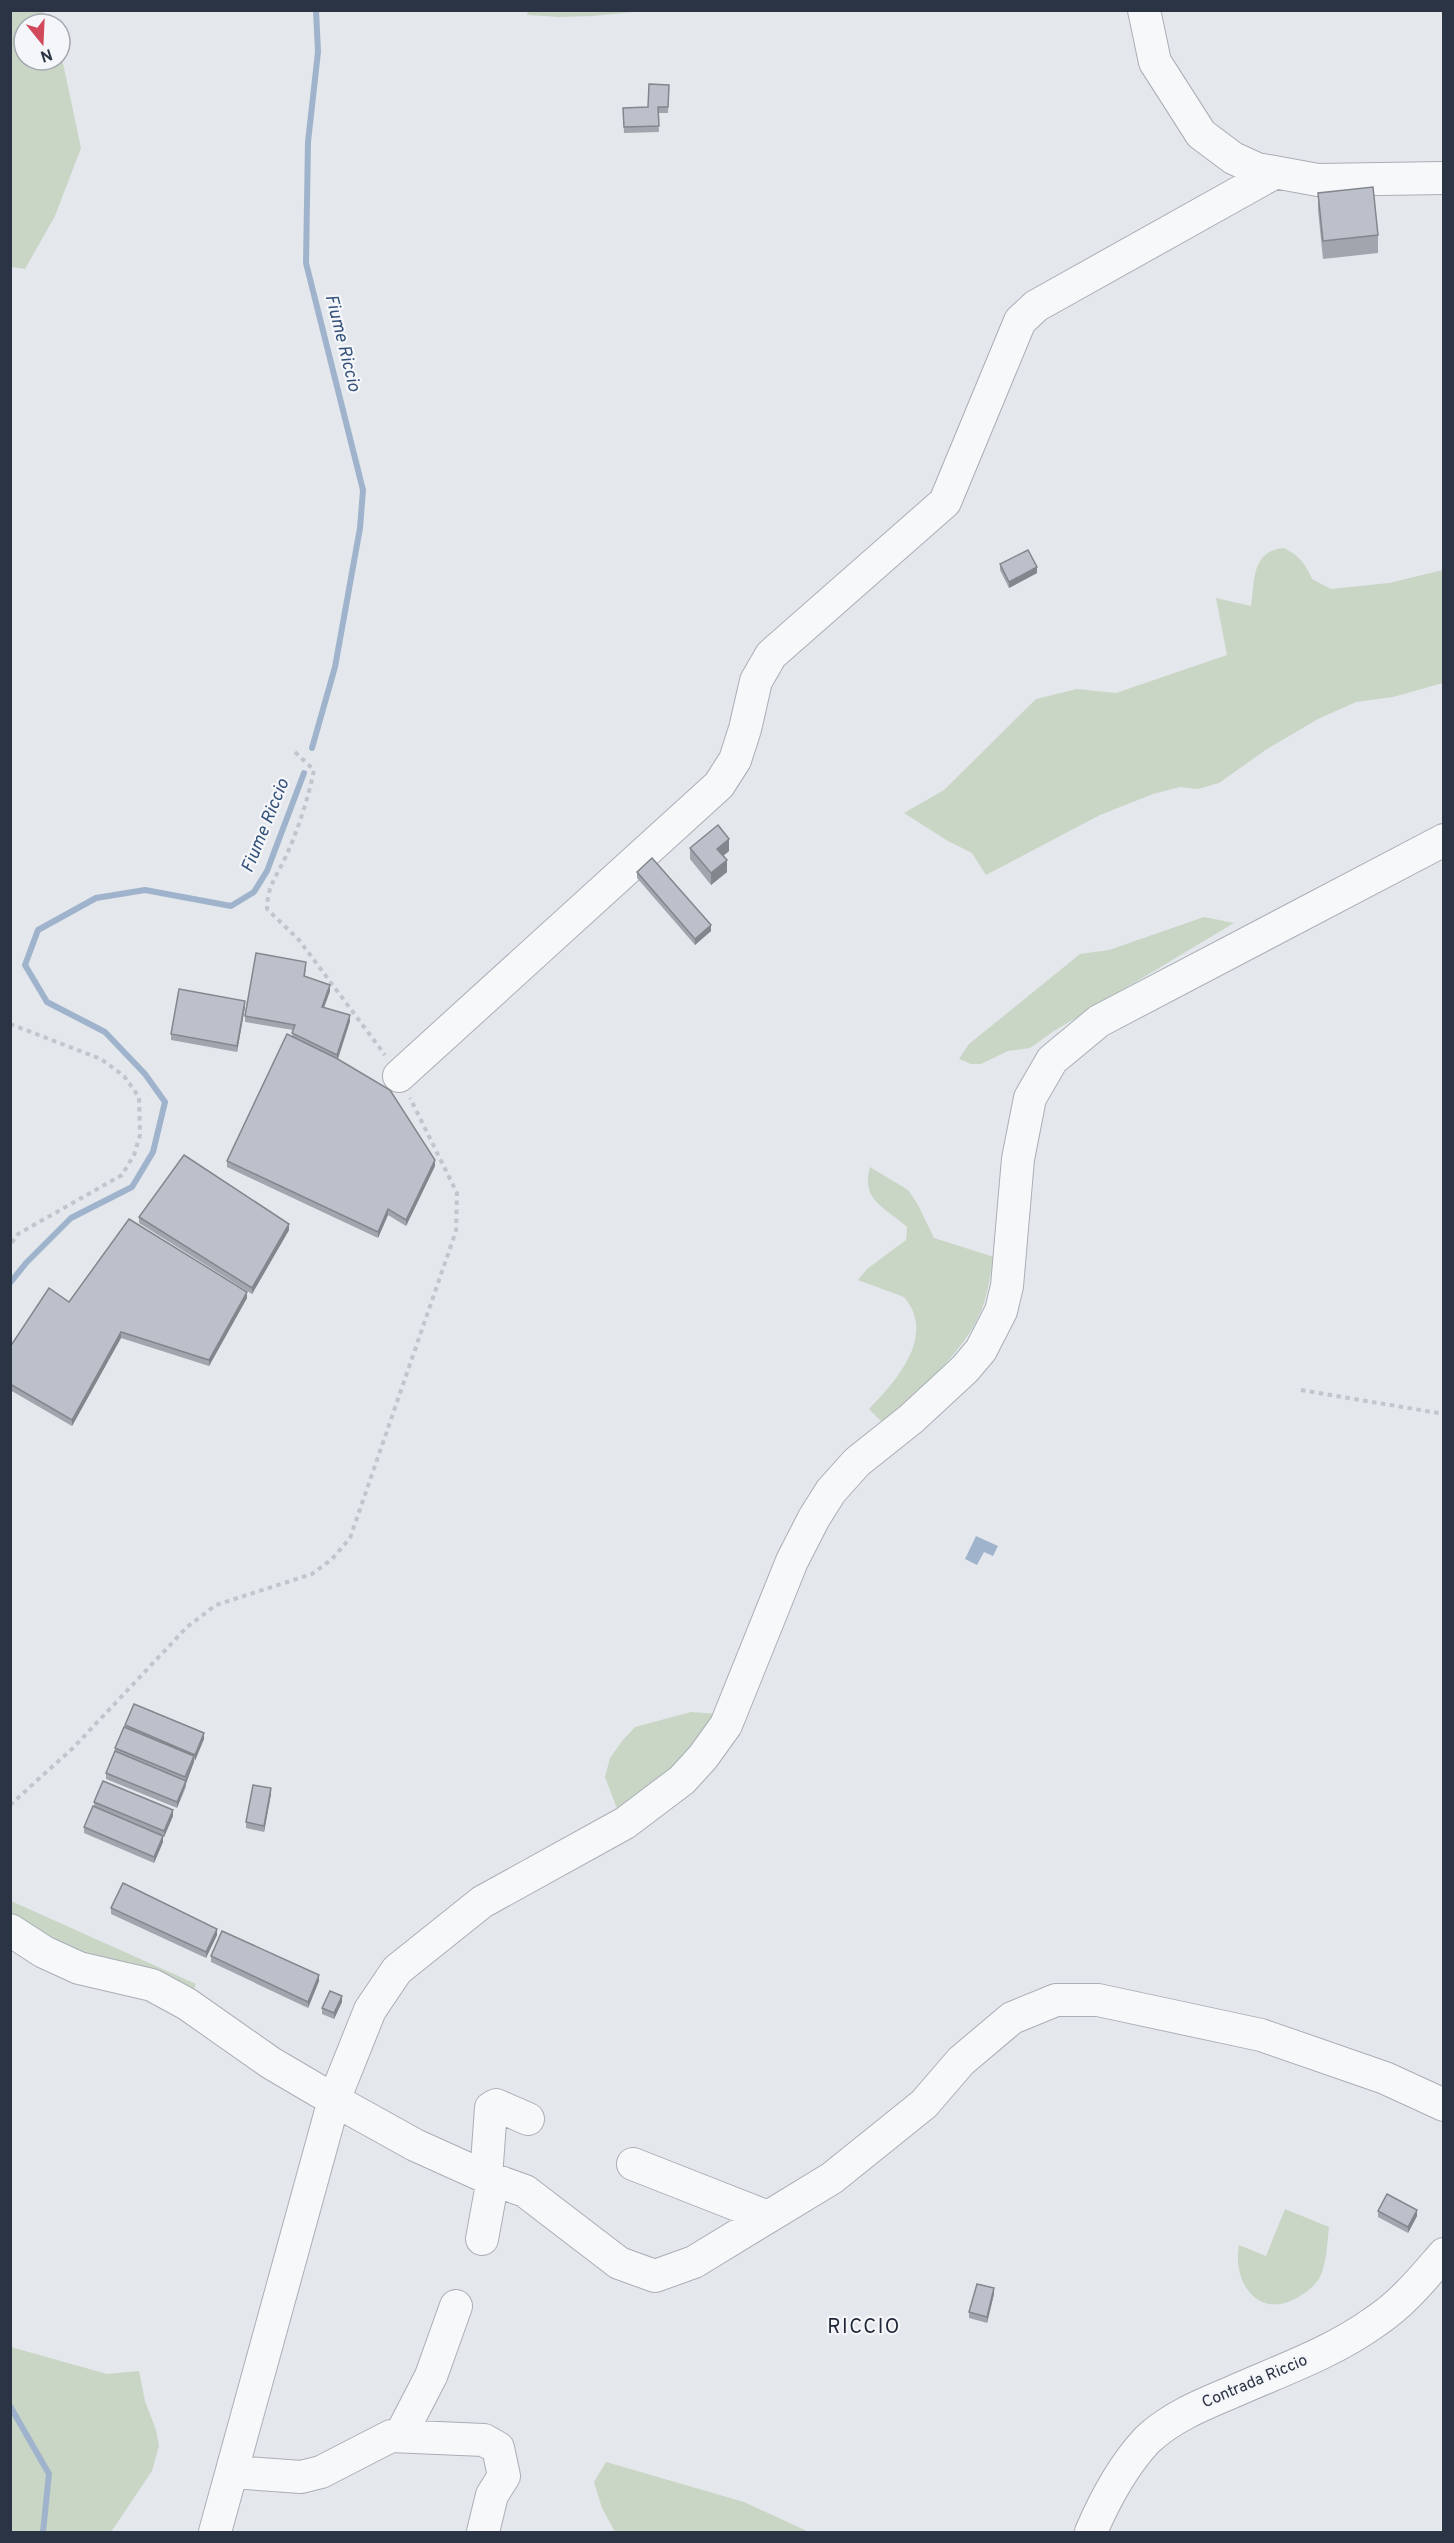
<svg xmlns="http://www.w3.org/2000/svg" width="1454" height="2543" font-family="Overpass,sans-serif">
<rect width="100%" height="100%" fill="#e4e7ec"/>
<path fill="#c9d6c5" d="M 11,10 L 43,11 L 49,24 L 24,24 L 24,60 L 60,60 L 60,49 L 81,148 L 55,216 L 25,269 L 11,267 Z
M 528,10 L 644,10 L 644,11 L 593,16 L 559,17 L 527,15 Z
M 1284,548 C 1299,556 1306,564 1312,579 L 1331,589 L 1389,583 L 1443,570 L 1443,683 L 1393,697 L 1356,702 L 1318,719 L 1267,749 L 1219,783 L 1198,789 L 1180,787 L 1153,794 L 1100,815 L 986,875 L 972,853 L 948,841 L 904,813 L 944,790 L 1036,699 L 1077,689 L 1116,693 L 1227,655 L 1216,598 L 1251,606 C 1255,581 1251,551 1284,548 Z
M 1204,917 L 1234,923 L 1054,1031 L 1030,1048 L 1008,1051 L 981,1064 L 971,1064 L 959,1059 L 969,1044 L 1080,954 L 1109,950 Z
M 870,1167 L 908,1190 L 917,1203 L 934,1238 L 994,1257 C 990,1272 989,1288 984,1303 C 969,1350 918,1390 884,1424 L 869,1409 C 896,1381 937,1336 904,1297 L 858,1280 L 867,1269 L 906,1240 L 907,1227 C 887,1208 860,1201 870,1167 Z
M 691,1712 L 719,1714 L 680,1767 L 619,1814 L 605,1777 L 610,1758 L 622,1741 L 635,1727 Z
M 11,1901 L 196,1984 L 190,1999 L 11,1927 Z
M 1285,2209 L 1329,2227 C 1327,2243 1327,2262 1320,2277 C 1315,2286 1308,2291 1300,2296 C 1259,2322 1232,2283 1239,2245 L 1266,2256 Z
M 11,2347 L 107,2374 L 139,2371 L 145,2401 L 156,2430 L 159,2446 L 152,2471 L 111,2532 L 11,2532 Z
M 606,2462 L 744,2502 L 809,2532 L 615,2532 L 602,2508 L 594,2482 Z"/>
<path fill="#9fb4cc" d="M 976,1536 L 998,1546 L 993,1556 L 984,1552 L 977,1565 L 965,1559 Z"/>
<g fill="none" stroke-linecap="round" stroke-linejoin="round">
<path stroke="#9fb4cc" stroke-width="6" d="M 312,748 L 335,667 L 360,528 L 363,490 L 306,263 L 308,142 L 318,52 L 316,10
M 10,1283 L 26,1263 L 71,1218 L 132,1187 L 153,1152 L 165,1102 L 145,1074 L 105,1032 L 47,1002 L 25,965 L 38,930 L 96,898 L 145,890 L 231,906 L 254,892 L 267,871 L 304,773
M 10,2406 L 49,2474 L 43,2532"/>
<g stroke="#a9aeb7" stroke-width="34">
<path id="minor" d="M 1144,10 L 1155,62 L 1201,134 L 1233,158 L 1257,169 L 1318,180 L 1444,178
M 399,1076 L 719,785 L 735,760 L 745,729 L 756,681 L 771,655 L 945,502 L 1020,321 L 1036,306 L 1274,173
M 10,1930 L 44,1952 L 79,1968 L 152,1985 L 187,2004 L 271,2063 L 334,2100 L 415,2145 L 486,2177 L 525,2191 L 619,2263 L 655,2276 L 694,2262 L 832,2178 L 924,2104 L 961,2061 L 1012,2018 L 1056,2000 L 1098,2000 L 1261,2035 L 1385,2078 L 1444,2105
M 633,2164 L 768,2217
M 486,2177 L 491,2108 L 496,2105 L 528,2119
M 482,2239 L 493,2179
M 400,2436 L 431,2376 L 456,2306
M 232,2472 L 301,2477 L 321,2472 L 391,2436 L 484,2440 L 498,2448 L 504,2476 L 492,2495 L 483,2532
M 215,2532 L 334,2100 L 370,2010 L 397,1970 L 482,1902 L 625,1823 L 682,1780 L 703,1757 L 726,1725 L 792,1561 L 814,1518 L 831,1491 L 857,1462 L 911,1419 L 965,1369 L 981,1350 L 1001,1311 L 1007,1286 L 1018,1159 L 1030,1098 L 1052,1060 L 1099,1021 L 1444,840
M 1091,2532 C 1105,2499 1122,2467 1147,2440 C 1170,2418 1201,2405 1230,2393 C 1279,2371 1332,2353 1376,2321 C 1403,2303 1423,2278 1444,2254"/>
</g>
<path stroke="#c2c5cb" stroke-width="4" stroke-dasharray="4.5 4.5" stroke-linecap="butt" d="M 295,752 L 314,770 C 308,799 298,830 286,856 C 277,876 267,886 267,909 L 299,940 L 385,1055
M 10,1024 L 101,1059 L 124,1076 L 139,1097 L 140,1135 L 134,1155 L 122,1175 L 18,1234 L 10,1245
M 1301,1390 L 1444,1414
M 10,1805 L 73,1748 L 187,1627 L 216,1605 L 312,1574 L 332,1559 L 350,1538 L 456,1231 L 457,1193 L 410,1098"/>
<use href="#minor" stroke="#f7f8fa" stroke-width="32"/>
</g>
<path fill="#a1a5ae" d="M 669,85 L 668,113 L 658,113 L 659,132 L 624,133 L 623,108 L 648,107 Z
M 1318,193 L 1378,235 L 1378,253 L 1323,259 L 1318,210 Z
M 1000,564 L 1037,573 L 1009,588 L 1000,570 Z
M 690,848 L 729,851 L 723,856 L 727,872 L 711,885 L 690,859 Z
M 637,872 L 711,931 L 695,945 L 637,878 Z
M 306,968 L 305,976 L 330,991 L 324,1007 L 350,1021 L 338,1059 L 435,1166 L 406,1226 L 388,1215 L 378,1238 L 227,1167 L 227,1161 L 292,1037 L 293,1030 L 245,1022 L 245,1016 Z
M 245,1007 L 237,1052 L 171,1040 L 171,1034 Z
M 139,1217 L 289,1230 L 252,1294 L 139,1223 Z
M 247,1298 L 209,1366 L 121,1338 L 72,1426 L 10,1390 L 10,1347 L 69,1302 Z
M 125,1725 L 204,1739 L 194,1761 L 186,1783 L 186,1787 L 177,1808 L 106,1779 L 106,1773 L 115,1751 L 115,1748 Z
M 271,1794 L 264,1832 L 246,1828 L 246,1822 Z
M 94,1802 L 173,1816 L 164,1837 L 163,1837 L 163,1842 L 154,1863 L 84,1833 L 84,1827 L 94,1807 Z
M 111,1908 L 217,1935 L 206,1958 L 111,1914 Z
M 211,1956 L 319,1981 L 308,2008 L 211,1962 Z
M 342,2002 L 334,2019 L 322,2014 L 322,2008 Z
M 1378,2211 L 1417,2216 L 1408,2233 L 1378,2217 Z
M 994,2294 L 987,2323 L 969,2318 L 969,2312 Z"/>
<path fill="#83868d" d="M 1037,567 L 1037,573 L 1009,588 L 1009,582 Z
M 729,839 L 729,851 L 717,861 L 717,849 Z
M 727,860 L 727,872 L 711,885 L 711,873 Z
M 711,925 L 711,931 L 695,945 L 695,939 Z
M 330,985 L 330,991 L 322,1013 L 322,1007 Z
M 245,1001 L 245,1007 L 237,1052 L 237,1046 Z
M 350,1015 L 350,1021 L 337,1061 L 337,1055 Z
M 435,1160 L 435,1166 L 406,1226 L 406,1220 Z
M 388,1209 L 388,1215 L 378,1238 L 378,1232 Z
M 289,1224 L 289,1230 L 252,1294 L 252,1288 Z
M 247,1292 L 247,1298 L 209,1366 L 209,1360 Z
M 121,1332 L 121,1338 L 72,1426 L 72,1420 Z
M 204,1733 L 204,1739 L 195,1761 L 195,1755 Z
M 194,1756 L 194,1762 L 177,1808 L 177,1802 Z
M 271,1788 L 271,1794 L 264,1832 L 264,1826 Z
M 173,1810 L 173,1816 L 164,1837 L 164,1831 Z
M 163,1836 L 163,1842 L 154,1863 L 154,1857 Z
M 217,1929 L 217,1935 L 206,1958 L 206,1952 Z
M 319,1975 L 319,1981 L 308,2008 L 308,2002 Z
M 342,1996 L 342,2002 L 334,2019 L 334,2013 Z
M 1417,2210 L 1417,2216 L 1408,2233 L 1408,2227 Z
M 994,2288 L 994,2294 L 987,2323 L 987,2317 Z"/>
<path fill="#bbc0ca" stroke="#83868d" stroke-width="1.5" d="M 649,84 L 669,85 L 668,107 L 658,107 L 659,126 L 624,127 L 623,108 L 648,107 Z
M 1373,187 L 1378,235 L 1323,241 L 1318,193 Z
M 1028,550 L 1037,567 L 1009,582 L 1000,564 Z
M 718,825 L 729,839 L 717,849 L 727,860 L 711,873 L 690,848 Z
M 652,858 L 711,925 L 695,939 L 637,872 Z
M 256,953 L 306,962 L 304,976 L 330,985 L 322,1007 L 350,1015 L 337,1055 L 292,1033 L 295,1025 L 245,1016 Z
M 179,989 L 245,1001 L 237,1046 L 171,1034 Z
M 287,1034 L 336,1058 L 390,1090 L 435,1160 L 406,1220 L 388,1209 L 378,1232 L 227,1161 Z
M 184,1155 L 289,1224 L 252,1288 L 139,1217 Z
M 129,1219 L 247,1292 L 209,1360 L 121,1332 L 72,1420 L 10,1384 L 10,1347 L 49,1288 L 69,1302 Z
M 134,1704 L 204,1733 L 195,1755 L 125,1725 Z
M 124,1727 L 194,1756 L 185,1777 L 115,1748 Z
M 115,1751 L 186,1781 L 177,1802 L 106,1773 Z
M 103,1781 L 173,1810 L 164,1831 L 94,1802 Z
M 253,1785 L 271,1788 L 264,1826 L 246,1822 Z
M 93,1806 L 163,1836 L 154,1857 L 84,1827 Z
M 123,1883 L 217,1929 L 206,1952 L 111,1908 Z
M 222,1931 L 319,1975 L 308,2002 L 211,1956 Z
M 330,1991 L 342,1996 L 334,2013 L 322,2008 Z
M 1387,2194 L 1417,2210 L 1408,2227 L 1378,2211 Z
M 977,2284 L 994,2288 L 987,2317 L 969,2312 Z"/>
<g text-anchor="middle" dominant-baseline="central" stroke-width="4.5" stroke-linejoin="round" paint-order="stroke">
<g font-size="16" fill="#2b3445" stroke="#f4f6f9">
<text transform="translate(1255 2382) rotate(-23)">Contrada Riccio</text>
</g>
<g font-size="18" font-style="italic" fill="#34527a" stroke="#f4f6f9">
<text transform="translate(342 343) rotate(76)">Fiume Riccio</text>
<text transform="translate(266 826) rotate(-68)">Fiume Riccio</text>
</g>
<g font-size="20" letter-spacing="1.5" fill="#1d2536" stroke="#f4f6f9">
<text x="864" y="2328">RICCIO</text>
</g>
</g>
<rect width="1454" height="2543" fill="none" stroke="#2b3445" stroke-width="24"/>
<g transform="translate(42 42) rotate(162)"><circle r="28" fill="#f4f6f9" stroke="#a4a8b1" stroke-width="1.5"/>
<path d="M0-4.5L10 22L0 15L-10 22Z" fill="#d1495b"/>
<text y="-9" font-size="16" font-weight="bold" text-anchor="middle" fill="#2b3445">N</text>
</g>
</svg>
